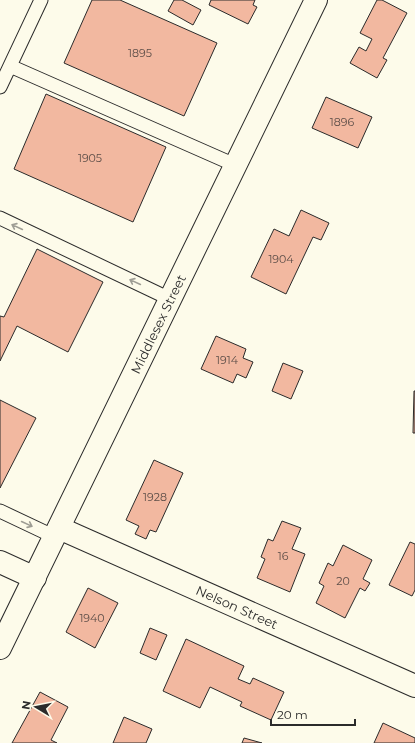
<svg xmlns="http://www.w3.org/2000/svg" width="415" height="743" font-family="Montserrat,sans-serif">
<rect width="100%" height="100%" fill="#fdfbea"/>
<path fill="#f2b8a0" stroke="#2b2b2b" d="M 92,0 L 120,0 L 217,43 L 184,116 L 64,63 Z
M 174,0 L 182,0 L 201,10 L 193,25 L 168,11 Z
M 211,0 L 255,0 L 253,5 L 257,7 L 248,24 L 209,5 Z
M 377,0 L 382,0 L 407,13 L 383,58 L 387,60 L 377,78 L 350,63 L 359,47 L 366,51 L 372,39 L 360,33 Z
M 46,94 L 166,147 L 133,222 L 14,169 Z
M 326,97 L 372,117 L 358,148 L 312,128 Z
M 301,210 L 329,223 L 321,240 L 313,237 L 286,294 L 251,277 L 274,229 L 289,236 Z
M 37,249 L 103,282 L 68,352 L 17,326 L 0,361 L 0,316 L 4,317 Z
M 216,336 L 246,349 L 243,358 L 253,362 L 246,378 L 237,374 L 233,383 L 201,369 Z
M 283,363 L 303,371 L 291,399 L 272,391 Z
M 414,391 L 415,391 L 415,433 L 413,433 Z
M 0,400 L 36,418 L 0,488 Z
M 154,460 L 183,473 L 156,532 L 150,530 L 146,539 L 135,534 L 139,526 L 126,520 Z
M 282,521 L 301,528 L 292,549 L 305,554 L 290,592 L 257,578 L 265,559 L 261,557 L 268,539 L 273,541 Z
M 410,542 L 415,544 L 415,590 L 412,596 L 389,585 Z
M 343,545 L 372,560 L 363,579 L 370,583 L 365,591 L 360,588 L 345,618 L 316,603 L 324,586 L 319,583 L 328,563 L 333,566 Z
M 88,588 L 118,603 L 95,648 L 66,632 Z
M 150,628 L 167,635 L 156,660 L 140,653 Z
M 186,639 L 244,666 L 238,679 L 250,684 L 253,678 L 284,692 L 271,720 L 240,706 L 242,702 L 210,687 L 200,708 L 163,691 Z
M 40,692 L 68,707 L 51,740 L 57,743 L 12,743 Z
M 124,717 L 152,729 L 146,743 L 113,743 Z
M 383,723 L 415,738 L 415,743 L 374,743 Z
M 244,738 L 262,743 L 242,743 Z"/>
<g fill="none" stroke-linecap="round" stroke-linejoin="round">
<g stroke="#2b2b2b" stroke-width="15">
<path id="service" d="M 10,66 L 235,165
M 0,87 L 41,0
M 0,218 L 170,299
M 0,511 L 55,537"/>
</g>
<g stroke="#2b2b2b" stroke-width="24">
<path id="minor" d="M 59,528 L 415,686
M 0,562 L 35,578"/>
</g>
<g stroke="#2b2b2b" stroke-width="24">
<path id="primary" d="M 0,648 L 316,0"/>
</g>
<use href="#service" stroke="#fdfbea" stroke-width="13"/>
<use href="#minor" stroke="#fdfbea" stroke-width="22"/>
<use href="#primary" stroke="#fdfbea" stroke-width="22"/>
</g>
<defs><path id="oneway-shaft" d="M-6 0H5M1.5-3L5.5 0L1.5 3" fill="none" stroke-width="1.6" stroke-linecap="round" stroke-linejoin="round"/></defs>
<g stroke="#9e9d94">
<use href="#oneway-shaft" transform="translate(17 227) rotate(-155)"/>
<use href="#oneway-shaft" transform="translate(135 282) rotate(-155)"/>
<use href="#oneway-shaft" transform="translate(27 524) rotate(25)"/>
</g>
<g text-anchor="middle" dominant-baseline="central" stroke-width="3" stroke-linejoin="round" paint-order="stroke">
<g font-size="11" fill="#5d4e48">
<text x="140" y="53">1895</text>
<text x="342" y="122">1896</text>
<text x="90" y="158">1905</text>
<text x="281" y="259">1904</text>
<text x="227" y="360">1914</text>
<text x="155" y="497">1928</text>
<text x="283" y="556">16</text>
<text x="343" y="581">20</text>
<text x="92" y="618">1940</text>
</g>
<g font-size="13" fill="#2b2b2b" stroke="#fdfbea">
<text transform="translate(158 324) rotate(-64)">Middlesex Street</text>
<text transform="translate(237 607) rotate(24)">Nelson Street</text>
</g>
</g>
<g transform="translate(36 707) rotate(280)" stroke="#fdfbea" stroke-width="3" paint-order="stroke">
<path d="M0-3L7 15L0 10L-7 15Z" fill="#2b2b2b"/>
<text y="-6" font-size="11" font-weight="bold" text-anchor="middle" fill="#2b2b2b">N</text>
</g>
<path d="M271 719v6h84v-6" fill="none" stroke="#2b2b2b" stroke-width="2"/>
<text x="277" y="719" font-size="12" fill="#2b2b2b" stroke="#fdfbea" stroke-width="3" paint-order="stroke">20 m</text>
</svg>
